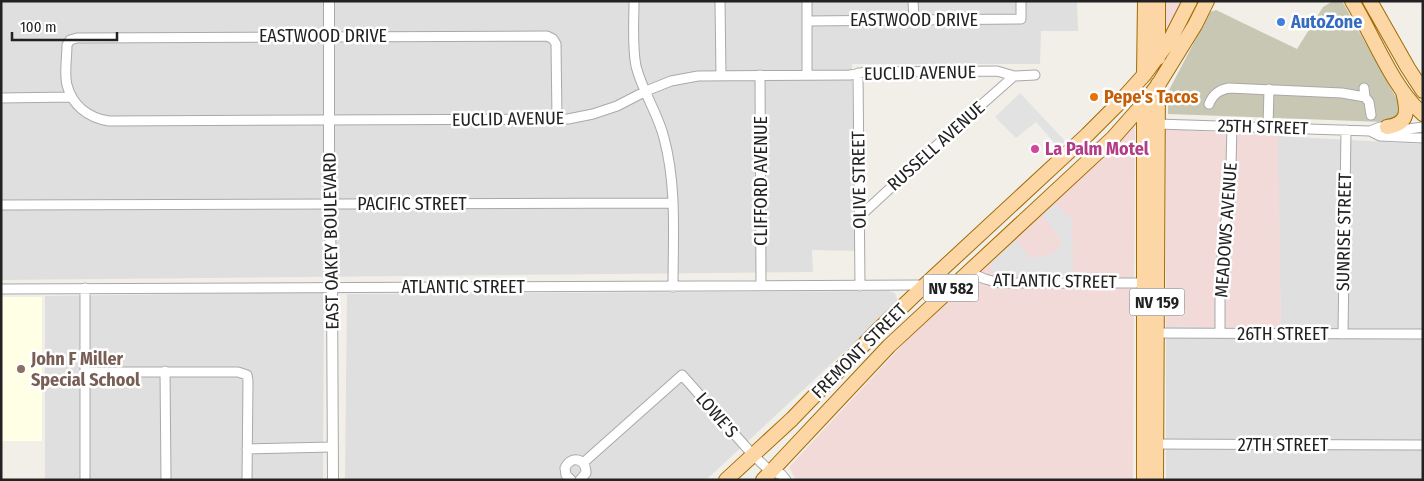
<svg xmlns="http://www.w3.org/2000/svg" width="1424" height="481" font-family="'Fira Sans Condensed',sans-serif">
<rect width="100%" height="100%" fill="#f2efe9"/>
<path fill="#e0dfdf" d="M 1,1 L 1077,1 L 1078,31 L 1041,31 L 1040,64 L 852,64 L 855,251 L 812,250 L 813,272 L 1,280 Z
M 1277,136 L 1423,144 L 1423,480 L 1166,480 L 1166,326 L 1281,329 Z
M 889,291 L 895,293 L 898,302 L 706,480 L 345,480 L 347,294 Z
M 324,292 L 323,480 L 45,480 L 45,296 Z"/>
<path fill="#f2dad9" d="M 1164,1 L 1185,1 L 1165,35 Z
M 1135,122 L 1133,480 L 796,480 L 789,467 L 909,338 Z
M 1166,129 L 1278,136 L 1281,329 L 1166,326 Z"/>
<path fill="#ffffe5" d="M 1,297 L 42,297 L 42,441 L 1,441 Z"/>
<path fill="#c7c7b4" d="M 1333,1 L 1342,1 L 1398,101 L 1400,106 L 1398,117 L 1383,122 L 1168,114 L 1168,92 L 1210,12 L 1216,10 L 1297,49 L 1323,7 Z"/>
<path fill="#e2e2e2" d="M 1020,93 L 1065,141 L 1058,147 L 1036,122 L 1016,138 L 995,117 Z
M 1054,203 L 1072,219 L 1073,275 L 1003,274 L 992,271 L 990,266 L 992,261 L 1015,239 L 1030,257 L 1045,257 L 1059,249 L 1061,239 L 1041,213 Z"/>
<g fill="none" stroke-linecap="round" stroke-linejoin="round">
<g stroke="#a9a9a9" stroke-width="11">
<path id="minor" d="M 634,1 C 634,22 632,46 636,66 C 642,91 658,113 664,138 C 677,186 673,238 673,287
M 720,1 L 721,76
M 807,1 L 807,75
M 913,1 L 914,20
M 807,21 L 1021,19 L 1021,1
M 858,73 L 860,286
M 760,75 L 761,286
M 1364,88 L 1365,97 L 1369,102 L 1371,115
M 1,98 L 72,97
M 1209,104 C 1213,94 1219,90 1229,88 L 1342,93 L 1365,97
M 557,119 L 556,44 L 553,39 L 547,36 L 77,38 L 70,40 L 67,45 C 67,58 64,73 67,85 C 72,105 88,118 109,121 L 557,119 L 568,119 L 593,114 L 617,106 L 646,91 L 671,81 L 698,76 L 850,75 L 866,72 L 997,71 L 1014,76 L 1035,75
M 1157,124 L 1370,131 L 1380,127 L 1387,127 L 1392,130 L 1401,130 L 1423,127
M 1268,127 L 1269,89
M 1370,131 L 1380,136 L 1423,138
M 1,205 L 673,203
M 859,217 L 962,122 L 1014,76
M 968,272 L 985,279 L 1000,283 L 1144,283
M 1,289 L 925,285
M 1152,333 L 1423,334
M 1220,333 L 1220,289 L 1224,229 L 1230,203 L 1232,126
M 1343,334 L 1346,130
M 165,371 L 166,480
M 85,372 L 238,372 L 247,375 L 248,381 L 247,480
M 1153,444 L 1423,445
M 247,449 L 333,447
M 583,463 L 682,375 L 753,455 L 771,472 L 781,474 L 786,480
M 85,480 L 85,288
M 571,480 L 566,475 L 565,468 C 571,455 586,458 586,473 L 580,480"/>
</g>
<g stroke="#a9a9a9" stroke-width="12">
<path id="tertiary" d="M 329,1 L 329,204 L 332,287 L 333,480"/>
</g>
<g stroke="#a06b00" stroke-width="16">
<path id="primary" d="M 1158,1 L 1158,58
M 1352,1 C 1373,35 1393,89 1423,114
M 1370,1 L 1408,68 L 1423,91
M 1144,75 L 1145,1
M 1387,127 C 1409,124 1408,111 1403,92
M 726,480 L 792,419 L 877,331 L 925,285 L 1087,135 L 1117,105 L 1144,75 L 1170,40 L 1190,1
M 763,480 L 889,346 L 1113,138 L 1144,103 L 1158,85 L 1195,25 L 1207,1
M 1144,480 L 1144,99
M 1156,480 L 1158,84"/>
</g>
<use href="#minor" stroke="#fff" stroke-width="9"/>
<use href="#tertiary" stroke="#fff" stroke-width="10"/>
<use href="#primary" stroke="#fcd6a4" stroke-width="14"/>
</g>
<circle fill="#3f7fe0" stroke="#fff" stroke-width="2" cx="1281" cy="22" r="5"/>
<circle fill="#e8710a" stroke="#fff" stroke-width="2" cx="1094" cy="97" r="5"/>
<circle fill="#d1479c" stroke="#fff" stroke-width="2" cx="1035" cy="149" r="5"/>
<circle fill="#8d6e63" stroke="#fff" stroke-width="2" cx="21" cy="369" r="5"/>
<g text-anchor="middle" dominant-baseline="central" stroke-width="5" stroke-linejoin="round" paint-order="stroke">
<g fill="#fff" stroke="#646464" stroke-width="1">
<rect x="923.5" y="274.5" width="55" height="27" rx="4"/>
<rect x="1129.5" y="288.5" width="55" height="27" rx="4"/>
</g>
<g font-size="16" font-weight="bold" fill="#222">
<text x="951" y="288">NV 582</text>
<text x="1157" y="302">NV 159</text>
</g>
<g font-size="18" fill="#222" stroke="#fff">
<text x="914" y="20">EASTWOOD DRIVE</text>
<text x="323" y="36">EASTWOOD DRIVE</text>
<text transform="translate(920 73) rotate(-1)">EUCLID AVENUE</text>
<text transform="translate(508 119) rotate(-1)">EUCLID AVENUE</text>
<text transform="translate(1263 127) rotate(2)">25TH STREET</text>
<text transform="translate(936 146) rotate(-42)">RUSSELL AVENUE</text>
<text transform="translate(859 180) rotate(-91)">OLIVE STREET</text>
<text transform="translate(761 181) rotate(-90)">CLIFFORD AVENUE</text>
<text x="412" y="204">PACIFIC STREET</text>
<text transform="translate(1226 230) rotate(-86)">MEADOWS AVENUE</text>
<text transform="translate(1344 232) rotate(-89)">SUNRISE STREET</text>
<text transform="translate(331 241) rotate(-91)">EAST OAKEY BOULEVARD</text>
<text transform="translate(1055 281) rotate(1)">ATLANTIC STREET</text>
<text x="463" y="287">ATLANTIC STREET</text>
<text x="1283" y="334">26TH STREET</text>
<text transform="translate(859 351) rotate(-45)">FREMONT STREET</text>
<text transform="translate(717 415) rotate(49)">LOWE'S</text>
<text x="1283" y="445">27TH STREET</text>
</g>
<g font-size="18" font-weight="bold" fill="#366cbe" stroke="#fff" text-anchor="start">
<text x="1291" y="22">AutoZone</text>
</g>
<g font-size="18" font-weight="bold" fill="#c56008" stroke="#fff" text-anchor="start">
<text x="1104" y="97">Pepe's Tacos</text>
</g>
<g font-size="18" font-weight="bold" fill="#b23c85" stroke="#fff" text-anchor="start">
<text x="1045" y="149">La Palm Motel</text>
</g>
<g font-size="18" font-weight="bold" fill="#785e54" stroke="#fff" text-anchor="start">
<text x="31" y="359">John F Miller<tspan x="31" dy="21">Special School</tspan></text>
</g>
</g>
<rect width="1424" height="481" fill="none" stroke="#222222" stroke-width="5"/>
<path d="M12 32v8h105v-8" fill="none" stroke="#222222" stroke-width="2.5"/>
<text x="20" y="32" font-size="15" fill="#222222" stroke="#ffffff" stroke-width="4" paint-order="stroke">100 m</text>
</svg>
